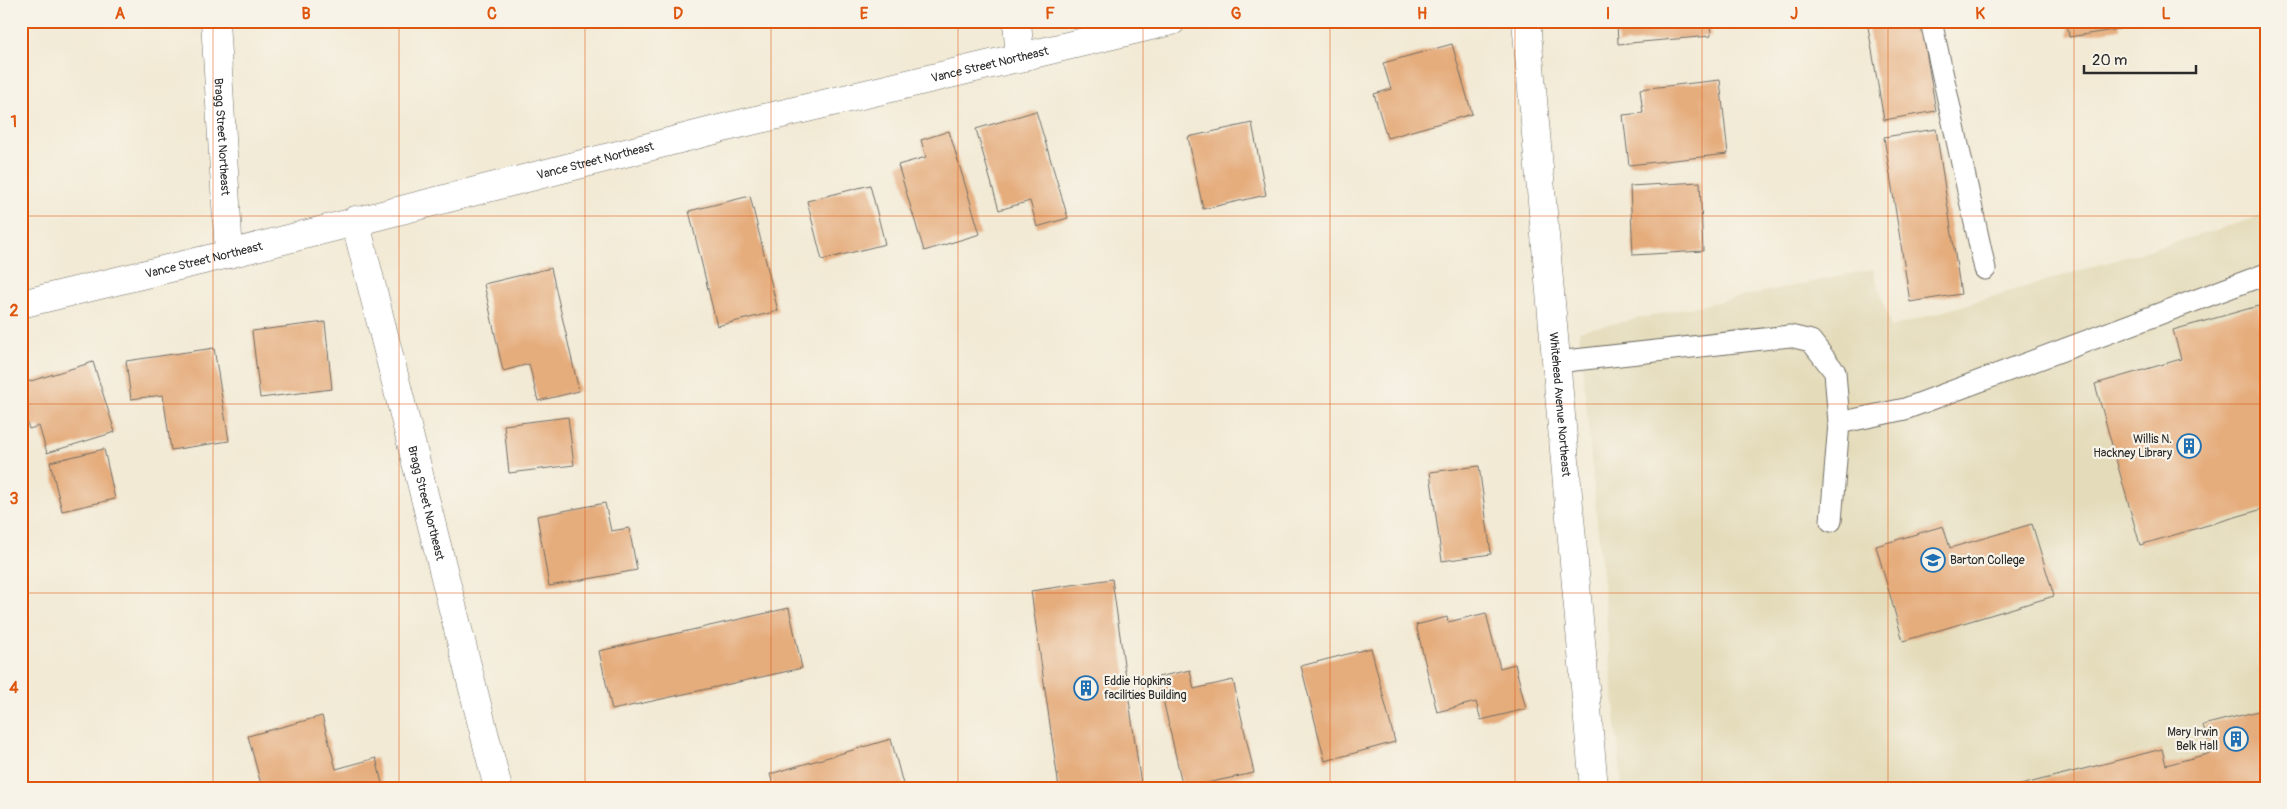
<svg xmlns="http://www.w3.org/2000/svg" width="2287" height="809" font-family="Pangolin,sans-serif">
<rect width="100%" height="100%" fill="#f7f3e8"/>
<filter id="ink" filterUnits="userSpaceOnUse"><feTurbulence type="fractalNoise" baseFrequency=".02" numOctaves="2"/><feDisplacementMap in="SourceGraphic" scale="10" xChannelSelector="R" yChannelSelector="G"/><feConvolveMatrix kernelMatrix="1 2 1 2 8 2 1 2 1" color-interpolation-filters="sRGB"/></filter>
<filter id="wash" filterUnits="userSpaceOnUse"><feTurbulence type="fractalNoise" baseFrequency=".0096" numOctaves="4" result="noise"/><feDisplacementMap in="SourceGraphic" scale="20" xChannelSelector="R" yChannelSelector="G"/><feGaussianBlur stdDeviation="1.12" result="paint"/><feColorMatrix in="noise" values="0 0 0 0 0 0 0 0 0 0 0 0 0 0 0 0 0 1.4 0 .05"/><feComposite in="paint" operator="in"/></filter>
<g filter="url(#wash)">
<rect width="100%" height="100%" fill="#f2ead5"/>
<path fill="#e4dbba" d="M 2266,215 L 2266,788 L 1622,788 L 1579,331 L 1873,269 L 1891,327 Z"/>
<g id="blocks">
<path fill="#e5ac7c" d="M 1617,21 L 1710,21 L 1711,36 L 1618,44 Z
M 1867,21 L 1921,21 L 1936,111 L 1884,120 Z
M 2067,21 L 2119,21 L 2120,29 L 2069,37 Z
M 1452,44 L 1472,114 L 1387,138 L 1374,94 L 1391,89 L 1383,63 Z
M 1720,80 L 1728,154 L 1629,165 L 1623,115 L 1643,113 L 1640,89 Z
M 1036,111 L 1068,218 L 1037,227 L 1030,201 L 999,210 L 976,129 Z
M 1252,123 L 1266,195 L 1203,209 L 1188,137 Z
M 1936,129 L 1961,294 L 1910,302 L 1884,137 Z
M 949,131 L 980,234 L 924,251 L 898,165 L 926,157 L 921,140 Z
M 1700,182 L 1703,251 L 1633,255 L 1630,186 Z
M 870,185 L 885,244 L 822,260 L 807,201 Z
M 750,196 L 778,311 L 717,326 L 689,211 Z
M 551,268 L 579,391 L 538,401 L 529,364 L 503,371 L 484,284 Z
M 2258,306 L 2266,333 L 2266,508 L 2140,545 L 2095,384 L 2181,359 L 2173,330 Z
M 325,322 L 332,389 L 260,398 L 252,331 Z
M 214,348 L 229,441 L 171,450 L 163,395 L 131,399 L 126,361 Z
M 93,362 L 115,432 L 47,453 L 39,426 L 29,429 L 21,403 L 21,384 Z
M 568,417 L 574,465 L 509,473 L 504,425 Z
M 104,449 L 115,499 L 62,511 L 50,462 Z
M 1479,466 L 1491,554 L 1442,561 L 1430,472 Z
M 605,503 L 611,531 L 629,528 L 637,570 L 549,586 L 537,516 Z
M 2032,524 L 2054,596 L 1903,641 L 1876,546 L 1943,526 L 1950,548 Z
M 1112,579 L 1141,785 L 1119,788 L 1059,788 L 1031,591 Z
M 789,608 L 802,668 L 612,710 L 599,651 Z
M 1486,613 L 1500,668 L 1515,664 L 1526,709 L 1481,720 L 1476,702 L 1437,712 L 1416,625 L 1447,617 L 1448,622 Z
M 1371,648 L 1395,742 L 1325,761 L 1301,666 Z
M 1190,670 L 1194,689 L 1233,680 L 1254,773 L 1183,788 L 1158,677 Z
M 2266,709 L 2266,788 L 2009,788 L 2162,749 L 2166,765 L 2211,753 L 2203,725 Z
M 322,716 L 336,769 L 376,758 L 383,788 L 262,788 L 248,736 Z
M 891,739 L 904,788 L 774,788 L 770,774 Z"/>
</g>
</g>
<g filter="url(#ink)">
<use href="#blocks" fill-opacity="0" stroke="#716e66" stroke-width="1"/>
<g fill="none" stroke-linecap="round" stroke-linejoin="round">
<g stroke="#716e66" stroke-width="23">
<path id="service" d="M 1931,21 L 1985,269
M 1557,362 L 1790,336 L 1811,341 L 1835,372 L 1839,423 L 1831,521
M 1839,423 L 1905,409 L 2266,274"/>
</g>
<g stroke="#716e66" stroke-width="29">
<g id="minor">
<path id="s1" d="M 215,21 L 229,254"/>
<path d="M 1017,21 L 1020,59"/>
<path id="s2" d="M 1526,21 L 1594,788"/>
<path id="s3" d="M 355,220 L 498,788"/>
<path id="s4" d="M 21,304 L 229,254 L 731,126 L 1172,21"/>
</g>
</g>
<use href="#service" stroke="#fff" stroke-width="21"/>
<use href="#minor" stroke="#fff" stroke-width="28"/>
</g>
</g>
<path fill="none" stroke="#df570e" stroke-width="1" stroke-opacity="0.55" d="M 213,21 L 213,788M 399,21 L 399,788M 585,21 L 585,788M 771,21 L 771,788M 958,21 L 958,788M 1143,21 L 1143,788M 1330,21 L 1330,788M 1515,21 L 1515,788M 1702,21 L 1702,788M 1888,21 L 1888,788M 2074,21 L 2074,788M 21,216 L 2266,216M 21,404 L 2266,404M 21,593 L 2266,593"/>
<defs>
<g id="building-ring" transform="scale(1.25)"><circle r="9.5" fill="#f7f3e8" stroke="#1f6fb2" stroke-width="1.5"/><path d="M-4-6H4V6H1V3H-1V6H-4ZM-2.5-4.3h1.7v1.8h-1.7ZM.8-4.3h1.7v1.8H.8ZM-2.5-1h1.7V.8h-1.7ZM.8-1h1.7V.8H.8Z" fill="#1f6fb2"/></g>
<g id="university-ring" transform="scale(1.25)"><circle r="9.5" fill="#f7f3e8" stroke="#1f6fb2" stroke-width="1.5"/><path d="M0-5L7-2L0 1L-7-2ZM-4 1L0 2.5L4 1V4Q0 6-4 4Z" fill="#1f6fb2"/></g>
</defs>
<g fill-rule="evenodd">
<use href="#building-ring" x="2189" y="446"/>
<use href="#university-ring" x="1933" y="560"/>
<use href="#building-ring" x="1086" y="688"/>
<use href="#building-ring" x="2236" y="739"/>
</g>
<g text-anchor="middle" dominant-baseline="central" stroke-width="4.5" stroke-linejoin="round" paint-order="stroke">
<g font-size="12" fill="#2b2b2b" stroke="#f7f3e8">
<text stroke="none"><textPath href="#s4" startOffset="998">Vance Street Northeast</textPath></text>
<text stroke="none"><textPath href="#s1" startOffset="116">Bragg Street Northeast</textPath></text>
<text stroke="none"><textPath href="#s4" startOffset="592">Vance Street Northeast</textPath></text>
<text stroke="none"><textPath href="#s4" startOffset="188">Vance Street Northeast</textPath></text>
<text stroke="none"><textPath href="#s2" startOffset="385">Whitehead Avenue Northeast</textPath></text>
<text stroke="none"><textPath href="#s3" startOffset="292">Bragg Street Northeast</textPath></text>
</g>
<g font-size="12" fill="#2b2b2b" stroke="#f7f3e8" text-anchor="end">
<text x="2172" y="439">Willis N.<tspan x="2172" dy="14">Hackney Library</tspan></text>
<text x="1950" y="560" text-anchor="start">Barton College</text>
<text x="1104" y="681" text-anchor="start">Eddie Hopkins<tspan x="1104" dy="14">facilities Building</tspan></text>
<text x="2218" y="732">Mary Irwin<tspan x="2218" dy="14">Belk Hall</tspan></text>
</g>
</g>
<rect width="2287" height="809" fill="none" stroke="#f7f3e8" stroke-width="55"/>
<path d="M2084 65v8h112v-8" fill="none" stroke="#2b2b2b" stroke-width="2.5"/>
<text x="2092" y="65" font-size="15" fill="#2b2b2b" stroke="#f7f3e8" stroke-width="4" paint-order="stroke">20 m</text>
<rect x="28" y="28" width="2232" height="754" fill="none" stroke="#df570e" stroke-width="2"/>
<g font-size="16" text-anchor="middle" font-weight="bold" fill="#df570e">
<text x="120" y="19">A</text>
<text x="306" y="19">B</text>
<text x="492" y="19">C</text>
<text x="678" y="19">D</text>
<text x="864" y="19">E</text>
<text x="1050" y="19">F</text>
<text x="1236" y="19">G</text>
<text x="1422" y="19">H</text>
<text x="1608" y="19">I</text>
<text x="1794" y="19">J</text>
<text x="1980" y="19">K</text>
<text x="2166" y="19">L</text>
<text x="14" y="127">1</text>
<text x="14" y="316">2</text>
<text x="14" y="504">3</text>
<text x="14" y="693">4</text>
</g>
</svg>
